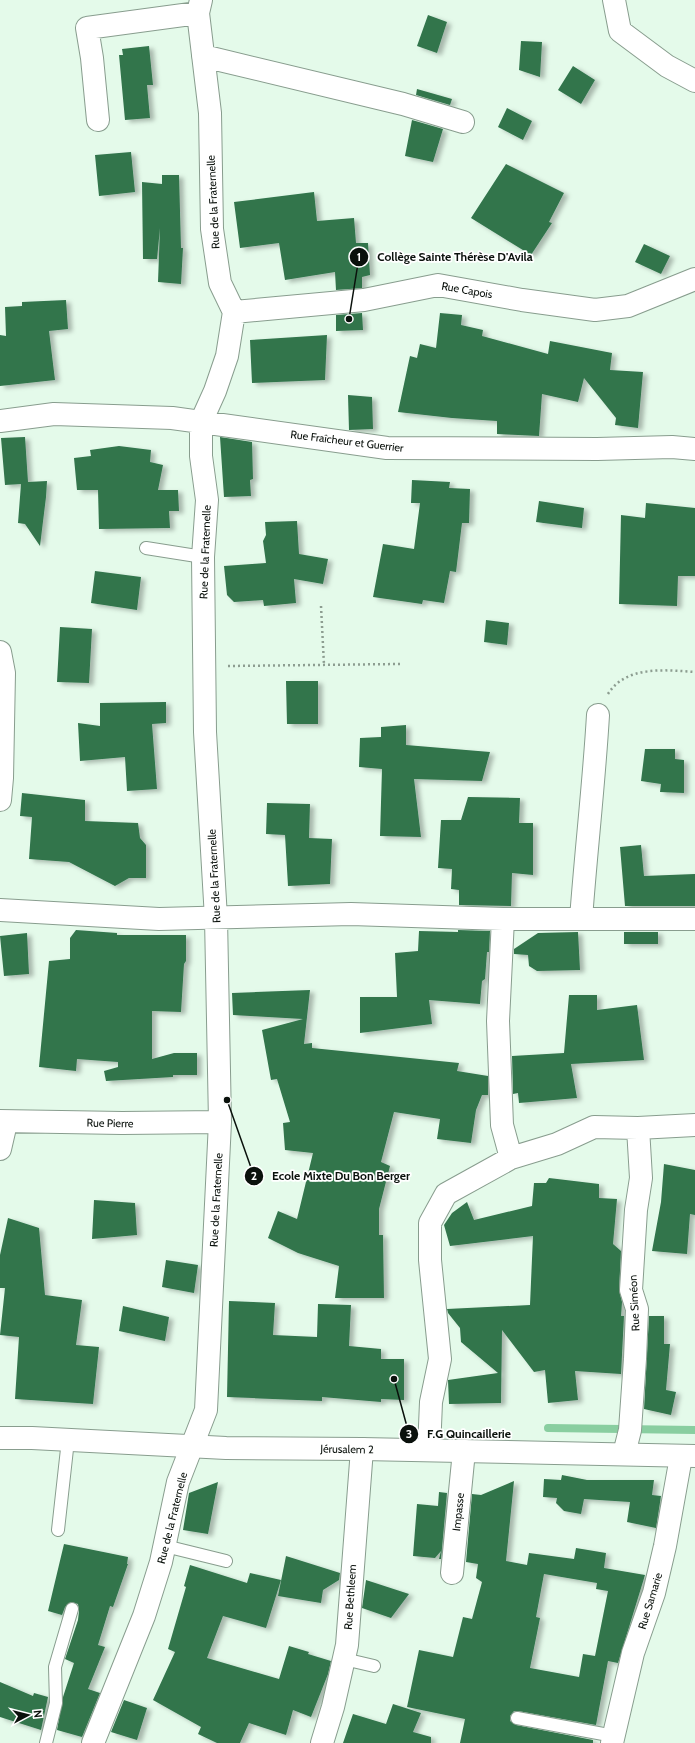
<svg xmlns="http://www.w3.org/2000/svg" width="695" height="1743" font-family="Cabin,sans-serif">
<defs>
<filter id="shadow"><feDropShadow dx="4.5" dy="2.5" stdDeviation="2" flood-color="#0004"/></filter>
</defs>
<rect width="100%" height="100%" fill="#e4faea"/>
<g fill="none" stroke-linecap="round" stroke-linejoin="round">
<path stroke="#89cea0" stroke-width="8" d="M 548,1428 L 695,1430"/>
</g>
<path fill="#31744c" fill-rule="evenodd" filter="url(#shadow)" d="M 428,15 L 447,22 L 437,53 L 417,46 Z
M 521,41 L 542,42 L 540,77 L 519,70 Z
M 149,46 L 153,85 L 147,85 L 150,118 L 125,120 L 119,55 L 123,55 L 122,49 Z
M 573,66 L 595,80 L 581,104 L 558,90 Z
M 417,89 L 452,99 L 450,105 L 416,95 Z
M 507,108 L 532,121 L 523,140 L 498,127 Z
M 412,120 L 443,129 L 433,162 L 405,156 Z
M 131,152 L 135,192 L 99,196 L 95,155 Z
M 506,164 L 564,193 L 549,222 L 552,223 L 531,255 L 471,218 Z
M 162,175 L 179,175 L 181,248 L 183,248 L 181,284 L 158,282 L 160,228 L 157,259 L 143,259 L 142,182 L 162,184 Z
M 314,192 L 317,221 L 354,218 L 356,243 L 368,243 L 370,275 L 362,277 L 362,288 L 336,290 L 335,272 L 285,280 L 279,243 L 240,248 L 234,202 Z
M 644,244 L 670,256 L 661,274 L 635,262 Z
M 66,300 L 68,329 L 49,331 L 55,380 L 0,386 L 0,335 L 6,336 L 5,307 L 22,306 L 22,302 Z
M 362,313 L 363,330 L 336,331 L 336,315 Z
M 440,313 L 462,315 L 461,325 L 483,330 L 482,336 L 548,354 L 550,341 L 612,353 L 610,370 L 643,372 L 638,428 L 615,425 L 616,418 L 584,378 L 578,402 L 542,394 L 539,436 L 497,434 L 497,421 L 452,418 L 398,412 L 410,356 L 417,358 L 420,344 L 436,348 Z
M 327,335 L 325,380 L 252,383 L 250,340 Z
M 348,395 L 372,397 L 373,429 L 349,430 Z
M 25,437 L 28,482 L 47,481 L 46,497 L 40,546 L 25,524 L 18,523 L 21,484 L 5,485 L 1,438 Z
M 220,437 L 252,442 L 253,479 L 250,480 L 251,496 L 224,497 Z
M 119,446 L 151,450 L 150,462 L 163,465 L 158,490 L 178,490 L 179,511 L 169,511 L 170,528 L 99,529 L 98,490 L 77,490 L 74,458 L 91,456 L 90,450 Z
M 412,480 L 450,482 L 449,488 L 470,489 L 469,523 L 462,523 L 456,572 L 450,571 L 444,603 L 423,600 L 422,604 L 373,597 L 383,544 L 414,549 L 420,503 L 411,503 Z
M 539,501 L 584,508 L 582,528 L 536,522 Z
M 646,503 L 695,508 L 695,576 L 678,576 L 677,606 L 619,604 L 621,515 L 645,518 Z
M 297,521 L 299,554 L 328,559 L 323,584 L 294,579 L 296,603 L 264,606 L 263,600 L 234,602 L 227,595 L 224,566 L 266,563 L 263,541 L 266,535 L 265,522 Z
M 95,571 L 141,577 L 137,610 L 91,603 Z
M 486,620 L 509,623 L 507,645 L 484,642 Z
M 60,627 L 92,629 L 89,683 L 57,682 Z
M 286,681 L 318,681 L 318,724 L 287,724 Z
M 166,702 L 166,723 L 152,724 L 157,789 L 127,791 L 125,757 L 80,761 L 78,723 L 100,726 L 100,703 Z
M 406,725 L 406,745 L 490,752 L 482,781 L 414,779 L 421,837 L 380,836 L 382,769 L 359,767 L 360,738 L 381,737 L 381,727 Z
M 645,749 L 675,749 L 675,759 L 684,760 L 684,793 L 660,792 L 661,784 L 641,781 Z
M 22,793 L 85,800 L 85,821 L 138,823 L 140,838 L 146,845 L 146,878 L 129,878 L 115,886 L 69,862 L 29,859 L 32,817 L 20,816 Z
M 468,797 L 520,798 L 519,823 L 533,823 L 533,875 L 512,873 L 511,906 L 459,905 L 459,890 L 451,889 L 452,869 L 438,868 L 441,820 L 461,820 Z
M 267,803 L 310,804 L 309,838 L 332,839 L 330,884 L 288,886 L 285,835 L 266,834 Z
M 641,845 L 644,876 L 695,874 L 695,906 L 625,906 L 620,847 Z
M 76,930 L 117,933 L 117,935 L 186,935 L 186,961 L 184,964 L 181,1012 L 152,1011 L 152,1059 L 174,1053 L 197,1053 L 197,1075 L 173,1075 L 173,1077 L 106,1081 L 104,1071 L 118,1067 L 118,1062 L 77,1059 L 76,1071 L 39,1067 L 49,961 L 70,959 L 70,938 Z
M 458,930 L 490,931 L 489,952 L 487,952 L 485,979 L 482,981 L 480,1004 L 429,1000 L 432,1024 L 360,1033 L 360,997 L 397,997 L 395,953 L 418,951 L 419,931 L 458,932 Z
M 578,932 L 580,970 L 537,971 L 529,966 L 528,955 L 514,954 L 514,949 L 538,933 Z
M 624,932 L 658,932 L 658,944 L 624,944 Z
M 27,933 L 29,974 L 4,976 L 0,936 Z
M 310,990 L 304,1044 L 312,1043 L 312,1048 L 459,1063 L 457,1071 L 488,1076 L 488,1095 L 482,1095 L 476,1110 L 471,1143 L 437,1139 L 440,1119 L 394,1112 L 381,1162 L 390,1166 L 379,1209 L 379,1235 L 383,1235 L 384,1298 L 335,1298 L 339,1266 L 298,1253 L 268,1238 L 278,1211 L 297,1219 L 313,1153 L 285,1150 L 283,1123 L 290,1122 L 277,1079 L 271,1080 L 262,1030 L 303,1019 L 233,1015 L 232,993 Z
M 569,995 L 597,995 L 597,1010 L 637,1005 L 644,1060 L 571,1064 L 577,1098 L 519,1103 L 518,1093 L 513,1094 L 512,1056 L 564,1053 Z
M 664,1164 L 695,1170 L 695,1215 L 690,1214 L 687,1254 L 652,1251 L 661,1202 Z
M 549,1178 L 599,1184 L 599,1198 L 617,1199 L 613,1244 L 621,1251 L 619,1290 L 622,1302 L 621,1316 L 624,1316 L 621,1374 L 575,1371 L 578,1400 L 548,1403 L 545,1370 L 534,1372 L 502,1330 L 501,1403 L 449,1404 L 448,1380 L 498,1373 L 461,1342 L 460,1328 L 448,1313 L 447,1309 L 530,1305 L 533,1236 L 450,1246 L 444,1225 L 452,1213 L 467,1202 L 474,1220 L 532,1206 L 534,1183 L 546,1183 Z
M 94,1200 L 135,1203 L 137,1235 L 92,1239 Z
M 8,1218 L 39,1228 L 45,1295 L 82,1300 L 76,1345 L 99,1347 L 93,1404 L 15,1399 L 19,1337 L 0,1335 L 5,1288 L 0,1288 L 0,1255 Z
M 166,1260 L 198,1265 L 194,1293 L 162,1287 Z
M 229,1301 L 275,1303 L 273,1335 L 317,1337 L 318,1304 L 351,1305 L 349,1346 L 381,1349 L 381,1359 L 404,1359 L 404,1400 L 381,1399 L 381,1402 L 322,1397 L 322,1401 L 227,1397 Z
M 123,1306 L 169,1317 L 165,1341 L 119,1331 Z
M 649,1316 L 664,1316 L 664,1344 L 670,1344 L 666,1390 L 676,1392 L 671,1415 L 644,1409 Z
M 562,1475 L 587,1480 L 654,1480 L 652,1495 L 661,1496 L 656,1528 L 627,1522 L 630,1502 L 584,1499 L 581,1514 L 564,1511 L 556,1503 L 557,1498 L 543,1497 L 544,1479 L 561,1480 Z
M 514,1481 L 506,1561 L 527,1565 L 529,1553 L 574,1559 L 576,1548 L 606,1553 L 604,1568 L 645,1575 L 618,1663 L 608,1661 L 596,1725 L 518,1711 L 514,1711 L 510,1716 L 510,1721 L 516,1725 L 593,1740 L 593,1743 L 460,1743 L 465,1719 L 407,1707 L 419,1650 L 453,1657 L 463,1617 L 472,1619 L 482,1582 L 476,1578 L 478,1564 L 466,1562 L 472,1494 L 481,1495 ZM 544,1574 L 597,1583 L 596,1589 L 608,1591 L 595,1656 L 583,1654 L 579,1677 L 530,1668 L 540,1618 L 536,1617 Z
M 218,1482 L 208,1534 L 183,1530 L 189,1493 Z
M 439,1492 L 447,1493 L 441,1559 L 439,1559 L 441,1551 L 435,1558 L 413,1556 L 417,1504 L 438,1506 Z
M 64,1544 L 128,1557 L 127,1564 L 128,1564 L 113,1607 L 110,1606 L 98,1645 L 105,1647 L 88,1689 L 100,1693 L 82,1737 L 57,1730 L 63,1697 L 74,1663 L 65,1659 L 78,1620 L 79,1611 L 78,1604 L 71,1602 L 65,1607 L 62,1615 L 48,1611 Z
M 286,1556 L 340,1573 L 339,1580 L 323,1590 L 321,1603 L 278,1596 Z
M 190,1565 L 247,1583 L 250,1573 L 281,1580 L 266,1628 L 223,1616 L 207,1658 L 279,1679 L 289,1646 L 309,1652 L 308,1654 L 331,1661 L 328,1674 L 311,1717 L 293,1710 L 286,1735 L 249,1723 L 240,1743 L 217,1743 L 198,1734 L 201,1727 L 153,1700 L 175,1652 L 168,1649 L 186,1587 L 184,1586 Z
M 366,1580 L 409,1594 L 391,1618 L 362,1608 Z
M 0,1682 L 33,1696 L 34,1693 L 48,1697 L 41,1730 L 0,1717 Z
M 124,1700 L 147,1708 L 137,1740 L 111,1732 Z
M 393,1704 L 421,1713 L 413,1732 L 431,1737 L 431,1743 L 343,1743 L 353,1714 L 386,1724 Z"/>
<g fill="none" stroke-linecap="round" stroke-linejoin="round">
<g stroke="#889d8e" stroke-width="14">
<path id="service" d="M 146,548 L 203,557
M 58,1530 L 68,1440
M 165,1546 L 226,1561
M 344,1659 L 374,1666
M 517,1718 L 614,1736
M 46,1743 L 56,1703 L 55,1667 L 72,1609"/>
</g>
<g stroke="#889d8e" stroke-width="24">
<path id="minor" d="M 614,0 L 620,31 L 667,66 L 695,81
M 203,56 L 403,104 L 463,122
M 98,120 L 92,58 L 87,28 L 198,13
M 234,312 L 364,300 L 438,285 L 522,300 L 595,310 L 628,306 L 695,279
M 0,421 L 54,414 L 172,418 L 387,448 L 597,449 L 672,447 L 695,449
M 0,652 L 4,673 L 2,778 L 0,800
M 0,910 L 159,919 L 351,914 L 503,919 L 695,919
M 503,919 L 498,1021 L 502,1125 L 511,1158
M 581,919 C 586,851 594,783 598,715
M 0,1121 L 122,1123 L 220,1122
M 0,1149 L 6,1123
M 429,1450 L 431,1402 L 440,1359 L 430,1260 L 430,1223 L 446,1194 L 511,1158 L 557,1144 L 594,1127 L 638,1128 L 695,1125
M 624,1454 L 630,1430 L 635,1359 L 637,1309 L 631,1290 L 636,1210 L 641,1178 L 638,1128
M 452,1573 L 464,1451
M 93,1743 L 144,1616 L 161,1562 L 178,1482 L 206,1410 L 220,1122 L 216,918 L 205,732 L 203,557 L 207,500 L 201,456 L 201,422 L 215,391 L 227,356 L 234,312 L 220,283 L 212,229 L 210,113 L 198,13 L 201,0
M 322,1743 L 333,1707 L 347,1645 L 362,1449
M 612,1743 L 633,1653 L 654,1593 L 665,1546 L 681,1457"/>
</g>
<g stroke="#889d8e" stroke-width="24">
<path id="tertiary" d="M 0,1438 L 32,1438 L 226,1448 L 362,1449 L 695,1456"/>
</g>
<path stroke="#8d9d91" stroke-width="2.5" stroke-dasharray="2 3" stroke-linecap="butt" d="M 321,606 L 324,665
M 228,666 L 400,664
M 608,694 C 626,665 666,670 695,672"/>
<use href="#service" stroke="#fff" stroke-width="12"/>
<use href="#minor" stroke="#fff" stroke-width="22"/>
<use href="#tertiary" stroke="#fff" stroke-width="22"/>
</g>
<g text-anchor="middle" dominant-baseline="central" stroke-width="3.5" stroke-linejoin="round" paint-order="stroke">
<g font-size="11" fill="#0a110c" stroke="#fff">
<text transform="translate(213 202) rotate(-93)">Rue de la Fraternelle</text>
<text transform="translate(467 290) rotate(10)">Rue Capois</text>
<text transform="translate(347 441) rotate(7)">Rue Fraîcheur et Guerrier</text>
<text transform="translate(205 552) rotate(-88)">Rue de la Fraternelle</text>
<text transform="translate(214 876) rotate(-93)">Rue de la Fraternelle</text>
<text transform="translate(110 1123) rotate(1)">Rue Pierre</text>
<text transform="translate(216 1200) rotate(-87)">Rue de la Fraternelle</text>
<text transform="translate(634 1303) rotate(-93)">Rue Siméon</text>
<text transform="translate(347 1449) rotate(1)">Jérusalem 2</text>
<text transform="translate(458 1512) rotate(-84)">Impasse</text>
<text transform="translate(172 1518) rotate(-76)">Rue de la Fraternelle</text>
<text transform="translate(350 1597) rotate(-86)">Rue Bethleem</text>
<text transform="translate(650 1601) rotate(-73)">Rue Samarie</text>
</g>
</g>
<path fill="none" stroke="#0a110c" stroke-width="1.5" d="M349 319L359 257M227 1100L254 1176M394 1379L409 1434"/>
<g fill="#0a110c" stroke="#fff" stroke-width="1.5">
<circle cx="349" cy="319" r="4"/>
<circle cx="227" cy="1100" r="4"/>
<circle cx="394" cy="1379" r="4"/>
<circle cx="359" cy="257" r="10"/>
<circle cx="254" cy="1176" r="10"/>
<circle cx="409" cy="1434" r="10"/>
</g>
<g font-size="12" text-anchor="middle" font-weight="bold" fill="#fff">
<text x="359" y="261">1</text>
<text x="254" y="1180">2</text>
<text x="409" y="1438">3</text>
</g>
<g font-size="12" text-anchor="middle" font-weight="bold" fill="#0a110c" stroke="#fff" stroke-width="3.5" stroke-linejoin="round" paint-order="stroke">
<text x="455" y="261">Collège Sainte Thérèse D'Avila</text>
<text x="341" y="1180">Ecole Mixte Du Bon Berger</text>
<text x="469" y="1438">F.G Quincaillerie</text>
</g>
<g transform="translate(28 1715) rotate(83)" stroke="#ffffff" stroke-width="3" paint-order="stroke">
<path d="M0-3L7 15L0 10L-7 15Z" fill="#0a110c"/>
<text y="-6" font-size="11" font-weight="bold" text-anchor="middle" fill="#0a110c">N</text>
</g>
</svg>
